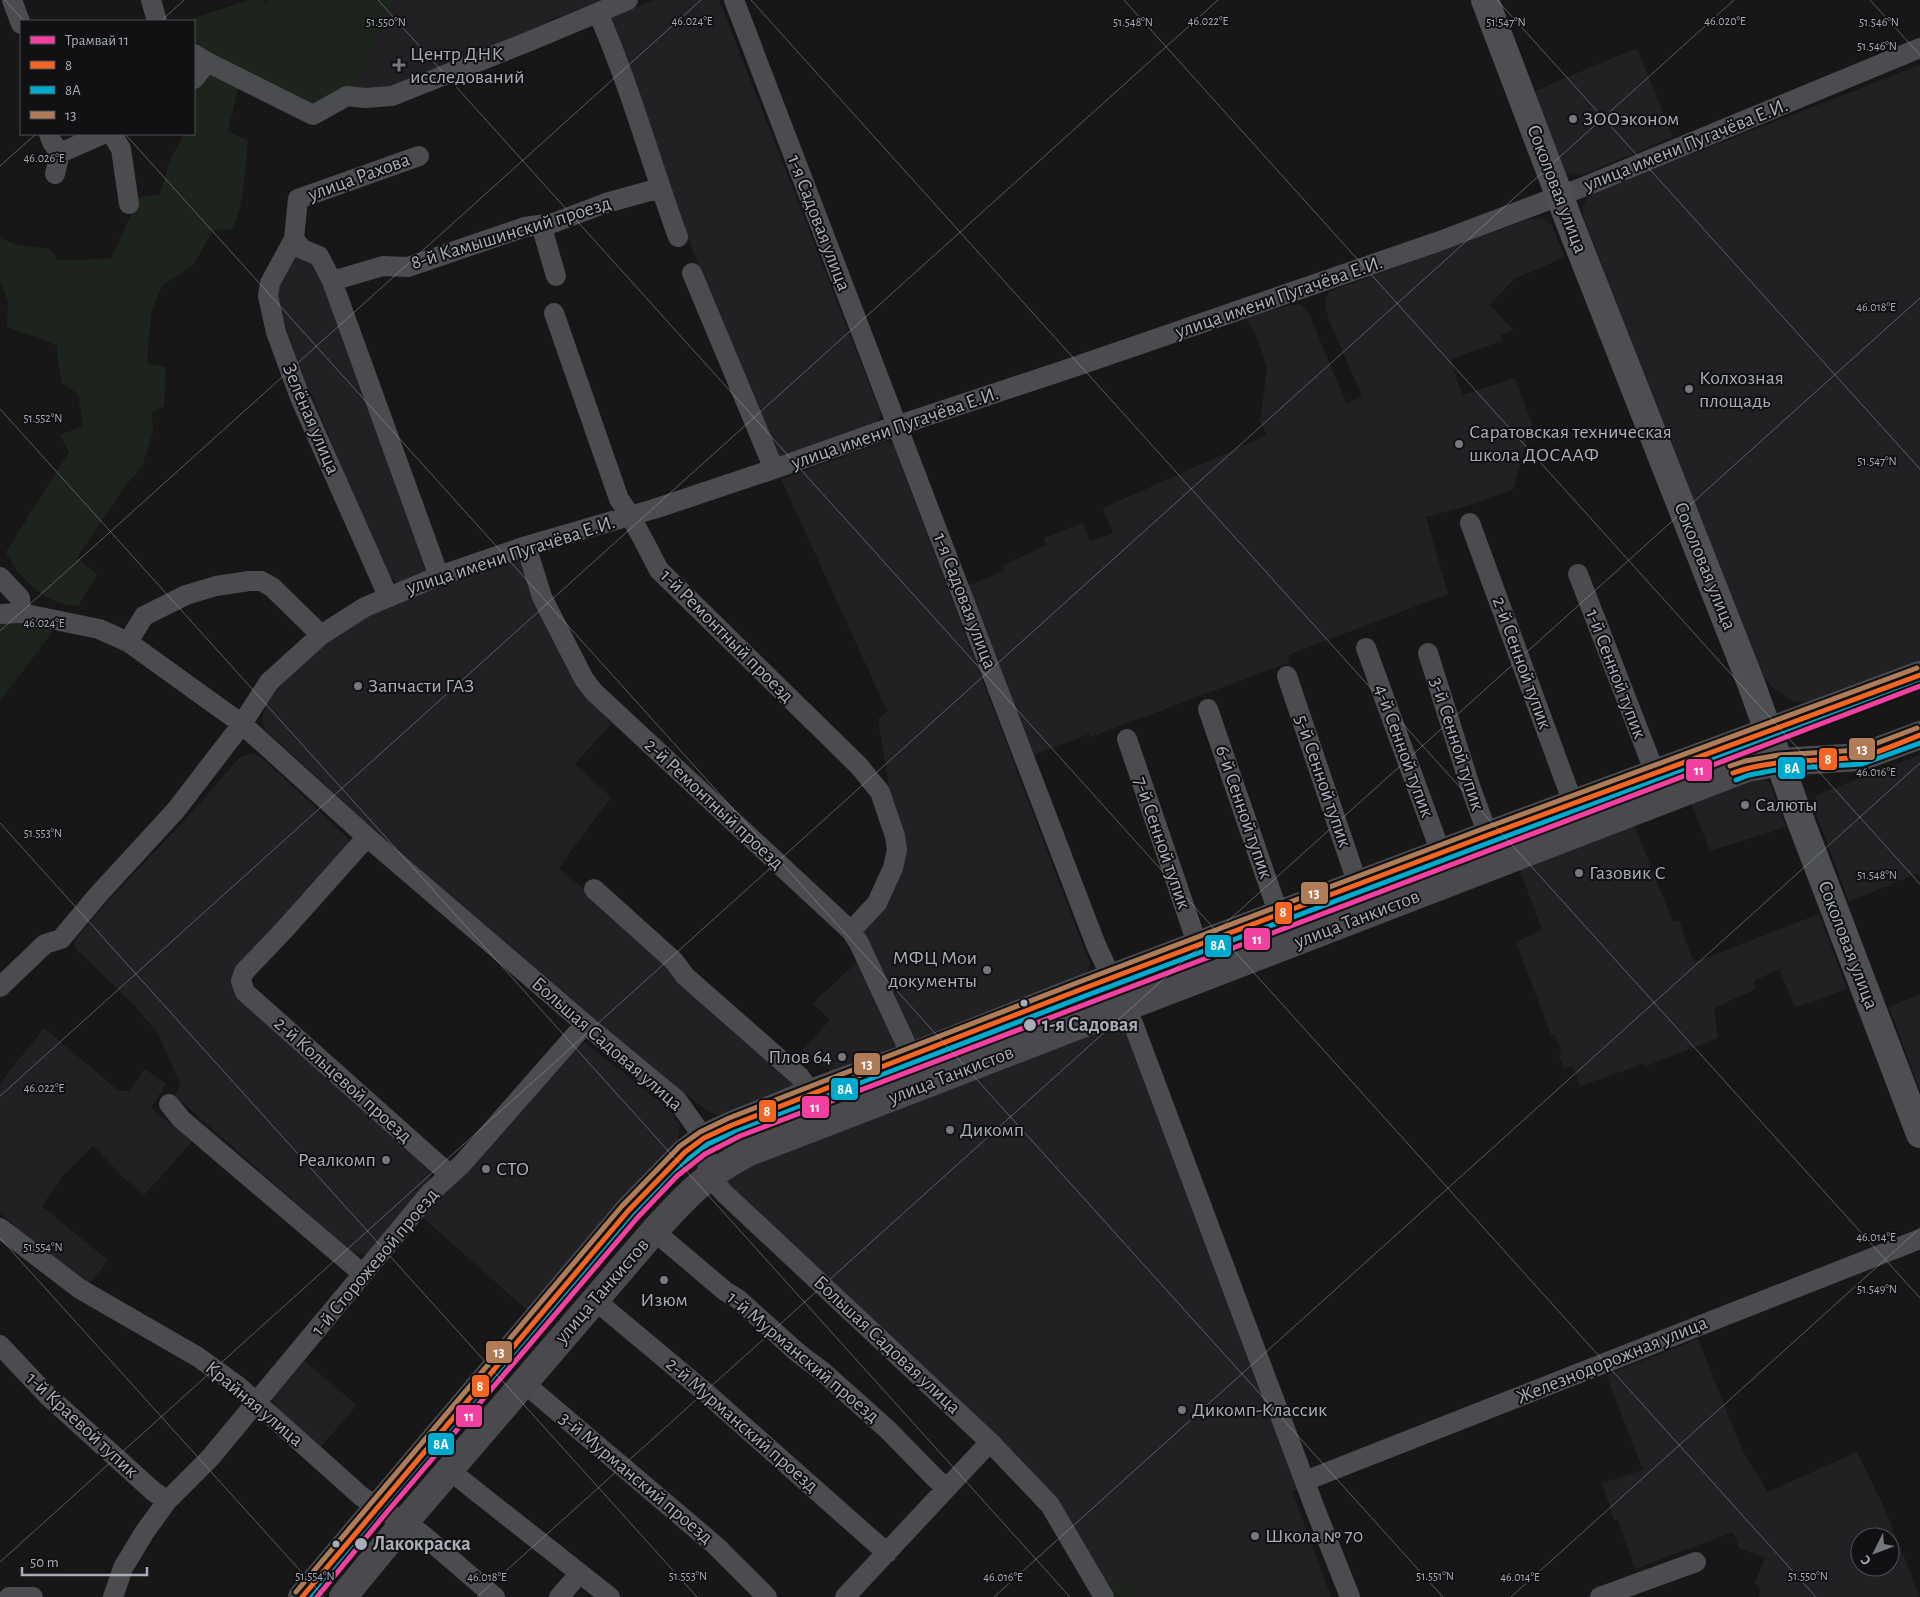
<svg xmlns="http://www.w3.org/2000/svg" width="1920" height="1597" font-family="'Alegreya Sans',sans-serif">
<rect width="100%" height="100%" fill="#171717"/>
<path fill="#212123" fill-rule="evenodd" d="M 395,0 L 606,0 L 561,17 L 557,16 L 532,33 L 389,90 L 355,88 L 381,26 Z
M 655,0 L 719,0 L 881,414 L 875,425 L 775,458 L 698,265 L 610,20 L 613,16 Z
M 1637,48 L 1673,137 L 1582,175 L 1566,173 L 1560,168 L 1532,92 Z
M 1920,65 L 1920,662 L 1917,662 L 1825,699 L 1811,703 L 1793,701 L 1774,689 L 1759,671 L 1583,216 L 1583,207 L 1586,199 L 1592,193 Z
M 1543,218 L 1552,226 L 1565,257 L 1514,279 L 1490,305 L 1513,330 L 1500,336 L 1502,341 L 1451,359 L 1462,395 L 1515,378 L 1532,424 L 1513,489 L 1481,502 L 1426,517 L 1448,594 L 1288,655 L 1290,662 L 1091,737 L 1089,734 L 1032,756 L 967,586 L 1004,571 L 1002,566 L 1046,545 L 1044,538 L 1083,523 L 1090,541 L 1113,533 L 1103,508 L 1267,435 L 1260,422 L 1267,367 L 1257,338 L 1246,318 L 1288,305 L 1301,304 L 1308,311 L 1346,403 L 1362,396 L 1328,318 L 1325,304 L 1328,292 L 1529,219 Z
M 308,256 L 316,260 L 428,570 L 398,585 L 385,570 L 311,393 L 303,393 L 298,363 L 275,294 L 286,261 L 296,257 Z
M 887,441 L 893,444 L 1090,964 L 1087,974 L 913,1047 L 863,937 L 864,928 L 896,870 L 892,803 L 878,719 L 887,711 L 781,479 Z
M 512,557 L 520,561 L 537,599 L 590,696 L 611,724 L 575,764 L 611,797 L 559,868 L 665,959 L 788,1073 L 795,1087 L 734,1111 L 717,1115 L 707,1111 L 609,1032 L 374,830 L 265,729 L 262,718 L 268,700 L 276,688 L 340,632 L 367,613 Z
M 252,753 L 261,757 L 347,837 L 350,843 L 238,967 L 231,984 L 237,997 L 430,1170 L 431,1178 L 423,1189 L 371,1255 L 353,1253 L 175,1096 L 180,1083 L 157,1032 L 133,1004 L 77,950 L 74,944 L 75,940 L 105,904 L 186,819 L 240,757 Z
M 1920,755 L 1920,878 L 1918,873 L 1849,902 L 1813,805 L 1816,797 L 1824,792 Z
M 1760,775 L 1770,784 L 1786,827 L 1710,851 L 1689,798 Z
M 1632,819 L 1673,922 L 1679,920 L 1691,956 L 1696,962 L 1819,914 L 1847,989 L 1795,1008 L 1779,969 L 1754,981 L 1756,989 L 1714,1008 L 1718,1038 L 1644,1067 L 1643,1064 L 1580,1086 L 1573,1066 L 1564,1068 L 1559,1056 L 1562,1054 L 1555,1034 L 1551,1035 L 1516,942 L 1542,930 L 1517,863 Z
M 858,961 L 897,1046 L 895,1052 L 833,1073 L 802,1050 L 830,1020 L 813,1003 Z
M 1920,994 L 1920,1091 L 1889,1007 Z
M 1118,1024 L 1124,1028 L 1130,1036 L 1299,1488 L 1292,1491 L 1331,1597 L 1139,1597 L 1120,1576 L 1108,1586 L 1055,1504 L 791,1249 L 723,1177 Z
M 44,1028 L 119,1091 L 129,1091 L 145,1069 L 166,1084 L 151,1107 L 192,1142 L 144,1195 L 125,1179 L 93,1146 L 61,1178 L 42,1206 L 108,1260 L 87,1287 L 23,1237 L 13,1224 L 0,1213 L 0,1083 Z
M 586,1043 L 669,1109 L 680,1125 L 678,1139 L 676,1144 L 529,1312 L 420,1215 L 576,1047 Z
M 1698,1339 L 1742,1450 L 1768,1492 L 1857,1452 L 1885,1509 L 1920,1597 L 1758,1597 L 1761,1589 L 1755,1583 L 1765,1558 L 1739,1548 L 1733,1532 L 1635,1569 L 1618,1520 L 1614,1520 L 1602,1483 L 1643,1470 L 1606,1375 ZM 1860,1537 L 1890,1537 L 1890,1567 L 1860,1567 Z
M 302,1359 L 357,1405 L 320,1448 L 278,1410 L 272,1399 Z"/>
<path fill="#1d241e" d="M 249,0 L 263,0 L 264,2 L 268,0 L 395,0 L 381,26 L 355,88 L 309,117 L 239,86 L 228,131 L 248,141 C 245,171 245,201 232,229 L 213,230 L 194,264 L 162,286 L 151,314 L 147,363 L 166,367 L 164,406 L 152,412 L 153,432 L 142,467 L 125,486 L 77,558 L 97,574 L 79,605 C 74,605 68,605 63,604 C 39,597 16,574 6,552 L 69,452 L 60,435 L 83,426 L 78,394 L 62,383 L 58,362 L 57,345 L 7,327 L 8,301 L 0,281 L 0,238 L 17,245 L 50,249 L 58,260 L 111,259 L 139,197 L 160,195 L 170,160 L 184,134 L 194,134 L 194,90 L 208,77 L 194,53 L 194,21 L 185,21 Z
M 0,623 L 57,626 L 0,701 Z
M 1120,1576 L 1139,1597 L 1116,1597 L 1108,1586 Z"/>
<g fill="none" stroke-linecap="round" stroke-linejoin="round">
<path stroke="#4b4c50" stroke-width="20" d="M 12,0 L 21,24
M 151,0 L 157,21
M 734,0 L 1096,945 L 1134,1026 L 1314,1506 L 1350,1597
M 598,13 C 630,86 651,163 678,237
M 194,54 L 207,62 L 313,115 L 347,96 L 365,98 L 392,96 L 530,41 L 628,0
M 194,79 L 207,62
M 49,134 L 52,142 L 60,153 L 55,174
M 112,134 L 121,149 L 129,204
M 60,153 L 103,134
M 419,156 L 298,199 L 294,239 L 302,249 L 319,256 L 332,281 L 439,576
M 541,225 L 556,276
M 294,239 L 270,283 L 268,296 L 276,332 L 301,400 L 388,596
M 692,273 L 774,469
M 332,281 L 383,266 L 408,267 L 525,227 L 553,223 L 606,203 L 660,188
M 554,313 L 619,499 C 635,521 646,546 659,570 L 859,766 L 880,792 L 895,836 L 897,850 L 893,868 L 877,903 L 851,931
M 1470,523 L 1573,803
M 526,546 L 542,597 L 584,679 L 594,692 L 851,931 L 859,943 L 905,1042 L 910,1057
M 1578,574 L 1655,773
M 0,577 L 20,598 L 21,613
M 0,614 L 21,613 L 99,629 L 128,642 L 242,724 L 367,837 L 585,1024 L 677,1100 L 704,1138 L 709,1176 L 724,1193 L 990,1442 L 1050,1505 L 1104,1597
M 128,642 L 144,616 L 186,595 L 216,586 L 249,581 L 261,581 L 272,587 L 321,635
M 1366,648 L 1441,853
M 1428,653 L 1470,786 L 1488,835
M 1287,676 L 1358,885
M 1208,709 L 1279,915
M 1127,739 L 1198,946
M 367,837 L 285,929 L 244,972 L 241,981 L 245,992 L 450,1175
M 594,889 L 674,961 L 685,976 L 800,1077 L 811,1093
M 0,987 L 45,944 L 61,939 L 97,896 L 176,810 L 242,724 L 269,682 L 321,635 L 365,607 L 439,576 L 526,546 L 654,509 L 774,469 L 878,432 L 1071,368 L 1437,242 L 1586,186 L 1920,48
M 169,1104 L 181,1119 L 363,1274
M 0,1228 L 80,1289 L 198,1357 L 238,1386 L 362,1497 L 422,1534 L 495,1597
M 654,1231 L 725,1291 L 738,1299 L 798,1353 L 822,1371 L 887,1429 L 937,1480 L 947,1488
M 595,1300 L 705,1392 L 887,1553
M 0,1345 L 47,1395 L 153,1491 L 167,1501
M 524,1383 L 716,1546 L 767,1597
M 449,1470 L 610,1597
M 1305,1481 L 1920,1239
M 9,1597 L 33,1597
M 113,1597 L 123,1568 L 144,1533 L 167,1501 L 210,1458 L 430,1193 L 462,1164 L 585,1024
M 559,1597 L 580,1573
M 845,1597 L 990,1442
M 1600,1597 L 1696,1562"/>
<path stroke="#4a4a4e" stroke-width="28" d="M 302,1597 L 628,1211 L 685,1152 L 704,1138 L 732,1125 L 811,1093 L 910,1057 L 1082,989 L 1488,835 L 1920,675
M 343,1597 L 404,1523 L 654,1231 C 685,1197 705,1175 747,1153 L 1747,768 L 1780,762 L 1861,757 L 1920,735"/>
<path stroke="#4d4f52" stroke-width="28" d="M 1485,0 L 1569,221 L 1752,686 L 1798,814 L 1920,1134"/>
<g stroke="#111113" stroke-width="9">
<path id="bus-1" d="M 1733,773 C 1774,758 1816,762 1859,757 C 1874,755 1904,741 1920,735
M 302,1597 L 628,1211 L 685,1152 L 704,1138 L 732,1125 L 1082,989 L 1488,835 L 1920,675"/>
</g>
<g stroke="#111113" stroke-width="9">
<path id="bus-2" d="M 1736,780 L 1749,775 L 1781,769 L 1862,764 L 1920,743
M 312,1597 L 634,1216 L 690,1158 L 708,1144 L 735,1132 L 1085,996 L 1491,842 L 1920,683"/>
</g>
<g stroke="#111113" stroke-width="9">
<path id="bus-3" d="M 1730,766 L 1745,761 L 1779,755 L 1859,750 L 1917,728
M 296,1592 L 622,1206 L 680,1146 L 700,1132 L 729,1118 L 1079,982 L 1485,828 L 1917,668"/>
</g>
<use href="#bus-1" stroke="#f26522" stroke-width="5"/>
<use href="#bus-2" stroke="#00a9ce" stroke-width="5"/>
<use href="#bus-3" stroke="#b07c57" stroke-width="5"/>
<g stroke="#111113" stroke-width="9">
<path id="tram-1" d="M 317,1597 L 387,1512 L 638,1217 L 677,1176 L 705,1154 L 740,1136 L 1920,686"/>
</g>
<use href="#tram-1" stroke="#f240a1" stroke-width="5"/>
</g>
<path fill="none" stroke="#a8adb8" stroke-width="1" stroke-opacity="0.45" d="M 5,0 L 24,21M 378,0 L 1816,1597M 751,0 L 1920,1298M 1124,0 L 1920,884M 1497,0 L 1920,469M 1870,0 L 1920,55M 161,21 L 184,0M 125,134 L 1443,1597M 0,166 L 36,134M 0,409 L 1070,1597M 0,631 L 701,0M 0,823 L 697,1597M 0,1096 L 1218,0M 0,1238 L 324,1597M 0,1562 L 1734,0M 477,1597 L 1920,298M 994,1597 L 1920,763M 1511,1597 L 1920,1228"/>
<g fill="#757880" stroke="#111113" stroke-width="2">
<path d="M396.5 57.5h5v5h5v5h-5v5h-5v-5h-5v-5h5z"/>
<circle cx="1573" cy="119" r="5"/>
<circle cx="1689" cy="389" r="5"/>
<circle cx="1459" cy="444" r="5"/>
<circle cx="358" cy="686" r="5"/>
<circle cx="1745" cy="805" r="5"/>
<circle cx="1579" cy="873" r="5"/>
<circle cx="987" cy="970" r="5"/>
<circle cx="842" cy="1057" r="5"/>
<circle cx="950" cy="1130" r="5"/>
<circle cx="386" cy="1160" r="5"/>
<circle cx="486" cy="1169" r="5"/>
<circle cx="664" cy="1280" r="5"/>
<circle cx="1182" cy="1410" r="5"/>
<circle cx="1255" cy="1536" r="5"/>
</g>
<g fill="#a8adb8" stroke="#111113" stroke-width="2">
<circle cx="1024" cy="1003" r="4.5"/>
<circle cx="1030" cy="1025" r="7"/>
<circle cx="336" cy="1544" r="4.5"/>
<circle cx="361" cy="1544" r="7"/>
</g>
<g text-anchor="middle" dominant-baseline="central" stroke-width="4" stroke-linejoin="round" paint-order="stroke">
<g font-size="20" fill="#a8adb8" stroke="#111113" text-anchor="start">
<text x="410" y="54">Центр ДНК<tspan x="410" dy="23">исследований</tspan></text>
<text x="1583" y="119">ЗООэконом</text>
<text x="1699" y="378">Колхозная<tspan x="1699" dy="23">площадь</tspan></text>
<text x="1469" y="432">Саратовская техническая<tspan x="1469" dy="23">школа ДОСААФ</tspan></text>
<text x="368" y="686">Запчасти ГАЗ</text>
<text x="1755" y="805">Салюты</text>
<text x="1589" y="873">Газовик С</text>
<text x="977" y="958" text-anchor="end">МФЦ Мои<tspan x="977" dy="23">документы</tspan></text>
<text x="832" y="1057" text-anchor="end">Плов 64</text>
<text x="960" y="1130">Дикомп</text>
<text x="376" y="1160" text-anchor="end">Реалкомп</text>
<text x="496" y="1169">СТО</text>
<text x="664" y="1300" text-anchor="middle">Изюм</text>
<text x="1192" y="1410">Дикомп-Классик</text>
<text x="1265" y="1536">Школа № 70</text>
</g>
<g font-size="20" fill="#a8adb8" stroke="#111113">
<text transform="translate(1686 145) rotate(-22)">улица имени Пугачёва Е.И.</text>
<text transform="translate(359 177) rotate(-20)">улица Рахова</text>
<text transform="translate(1557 189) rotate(69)">Соколовая улица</text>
<text transform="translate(819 223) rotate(69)">1-я Садовая улица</text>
<text transform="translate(511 233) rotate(-17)">8-й Камышинский проезд</text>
<text transform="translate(1279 297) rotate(-19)">улица имени Пугачёва Е.И.</text>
<text transform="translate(311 419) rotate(67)">Зелёная улица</text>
<text transform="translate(895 428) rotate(-19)">улица имени Пугачёва Е.И.</text>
<text transform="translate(511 555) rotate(-18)">улица имени Пугачёва Е.И.</text>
<text transform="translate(1705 566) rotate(68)">Соколовая улица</text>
<text transform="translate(965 601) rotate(69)">1-я Садовая улица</text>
<text transform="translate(727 636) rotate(45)">1-й Ремонтный проезд</text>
<text transform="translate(1522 663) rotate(70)">2-й Сенной тупик</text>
<text transform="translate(1616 674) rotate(69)">1-й Сенной тупик</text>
<text transform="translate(1457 744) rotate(72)">3-й Сенной тупик</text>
<text transform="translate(1404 751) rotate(70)">4-й Сенной тупик</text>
<text transform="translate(1323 781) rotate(71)">5-й Сенной тупик</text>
<text transform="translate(714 804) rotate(43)">2-й Ремонтный проезд</text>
<text transform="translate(1244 812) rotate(71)">6-й Сенной тупик</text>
<text transform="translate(1162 843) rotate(71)">7-й Сенной тупик</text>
<text transform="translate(1357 919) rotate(-21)">улица Танкистов</text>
<text transform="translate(1848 945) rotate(69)">Соколовая улица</text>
<text transform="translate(607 1044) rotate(41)">Большая Садовая улица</text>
<text transform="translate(951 1075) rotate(-21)">улица Танкистов</text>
<text transform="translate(343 1080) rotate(42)">2-й Кольцевой проезд</text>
<text transform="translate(375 1262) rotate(-50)">1-й Сторожевой проезд</text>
<text transform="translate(602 1291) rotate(-49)">улица Танкистов</text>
<text transform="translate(887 1345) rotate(43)">Большая Садовая улица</text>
<text transform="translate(803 1357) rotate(40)">1-й Мурманский проезд</text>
<text transform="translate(1612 1360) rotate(-22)">Железнодорожная улица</text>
<text transform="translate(254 1404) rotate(40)">Крайняя улица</text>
<text transform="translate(82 1425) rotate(43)">1-й Краевой тупик</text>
<text transform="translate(742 1425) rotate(41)">2-й Мурманский проезд</text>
<text transform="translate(636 1478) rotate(40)">3-й Мурманский проезд</text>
</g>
<g font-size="20" font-weight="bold" fill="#a8adb8" stroke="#111113" text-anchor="start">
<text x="1042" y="1025">1-я Садовая</text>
<text x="373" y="1544">Лакокраска</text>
</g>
</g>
<g font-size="12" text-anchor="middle" fill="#a8adb8" stroke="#111113" stroke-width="4" stroke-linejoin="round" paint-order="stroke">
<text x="692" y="25">46.024°E</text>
<text x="1208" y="25">46.022°E</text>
<text x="1725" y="25">46.020°E</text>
<text x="386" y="26">51.550°N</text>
<text x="1133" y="26">51.548°N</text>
<text x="1506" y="26">51.547°N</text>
<text x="1879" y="26">51.546°N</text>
<text x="1877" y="50">51.546°N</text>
<text x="44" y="162">46.026°E</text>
<text x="1876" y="311">46.018°E</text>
<text x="43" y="422">51.552°N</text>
<text x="1877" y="465">51.547°N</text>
<text x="44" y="627">46.024°E</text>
<text x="1876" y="776">46.016°E</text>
<text x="43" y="837">51.553°N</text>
<text x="1877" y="879">51.548°N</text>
<text x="44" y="1092">46.022°E</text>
<text x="1876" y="1241">46.014°E</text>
<text x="43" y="1251">51.554°N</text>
<text x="1877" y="1293">51.549°N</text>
<text x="315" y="1580">51.554°N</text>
<text x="688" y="1580">51.553°N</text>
<text x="1435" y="1580">51.551°N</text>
<text x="1808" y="1580">51.550°N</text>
<text x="487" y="1581">46.018°E</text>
<text x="1003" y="1581">46.016°E</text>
<text x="1520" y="1581">46.014°E</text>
</g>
<g stroke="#111113" stroke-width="2">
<rect x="1848" y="737" width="28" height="24" rx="5" fill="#b07c57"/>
<rect x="1818" y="747" width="20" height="24" rx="5" fill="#f26522"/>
<rect x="1777" y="756" width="29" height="24" rx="5" fill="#00a9ce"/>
<rect x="1685" y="758" width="28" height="24" rx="5" fill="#f240a1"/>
<rect x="1300" y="881" width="29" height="24" rx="5" fill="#b07c57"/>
<rect x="1274" y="901" width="19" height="24" rx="5" fill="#f26522"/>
<rect x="1243" y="927" width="28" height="24" rx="5" fill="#f240a1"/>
<rect x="1204" y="934" width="28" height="24" rx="5" fill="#00a9ce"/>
<rect x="853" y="1052" width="28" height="24" rx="5" fill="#b07c57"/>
<rect x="830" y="1077" width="29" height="24" rx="5" fill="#00a9ce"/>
<rect x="801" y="1095" width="29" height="24" rx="5" fill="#f240a1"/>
<rect x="758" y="1099" width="19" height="24" rx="5" fill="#f26522"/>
<rect x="485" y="1340" width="28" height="24" rx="5" fill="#b07c57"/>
<rect x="471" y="1374" width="19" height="24" rx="5" fill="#f26522"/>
<rect x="455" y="1404" width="28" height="24" rx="5" fill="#f240a1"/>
<rect x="427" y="1432" width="28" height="24" rx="5" fill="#00a9ce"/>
</g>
<g font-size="14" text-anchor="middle" font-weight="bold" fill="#fff">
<text x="1862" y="754">13</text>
<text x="1828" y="764">8</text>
<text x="1792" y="773">8А</text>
<text x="1699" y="775">11</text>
<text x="1314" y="898">13</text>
<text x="1283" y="917">8</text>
<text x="1257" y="944">11</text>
<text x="1218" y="950">8А</text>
<text x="867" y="1069">13</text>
<text x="845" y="1094">8А</text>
<text x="815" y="1112">11</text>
<text x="767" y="1116">8</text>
<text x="499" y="1357">13</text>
<text x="480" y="1391">8</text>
<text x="469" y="1421">11</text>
<text x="441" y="1449">8А</text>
</g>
<rect x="20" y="20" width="175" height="115" fill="#111113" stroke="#4d4f55"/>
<rect x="30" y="36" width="25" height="8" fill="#f240a1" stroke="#4d4f55"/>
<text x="65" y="45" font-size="15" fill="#a8adb8">Трамвай 11</text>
<rect x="30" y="61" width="25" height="8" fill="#f26522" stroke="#4d4f55"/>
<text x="65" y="70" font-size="15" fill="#a8adb8">8</text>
<rect x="30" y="86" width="25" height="8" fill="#00a9ce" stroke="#4d4f55"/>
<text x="65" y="95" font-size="15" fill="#a8adb8">8А</text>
<rect x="30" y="111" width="25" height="8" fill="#b07c57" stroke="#4d4f55"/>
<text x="65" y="120" font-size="15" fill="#a8adb8">13</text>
<g transform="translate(1875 1552) rotate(228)"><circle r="24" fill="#111113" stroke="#4d4f55"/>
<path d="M0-4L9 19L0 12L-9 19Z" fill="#757880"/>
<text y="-8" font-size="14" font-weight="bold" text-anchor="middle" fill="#a8adb8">С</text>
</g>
<path d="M22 1567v8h125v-8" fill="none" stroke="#a8adb8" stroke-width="2.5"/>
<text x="30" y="1567" font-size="15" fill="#a8adb8" stroke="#111113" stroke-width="4" paint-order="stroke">50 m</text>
</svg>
